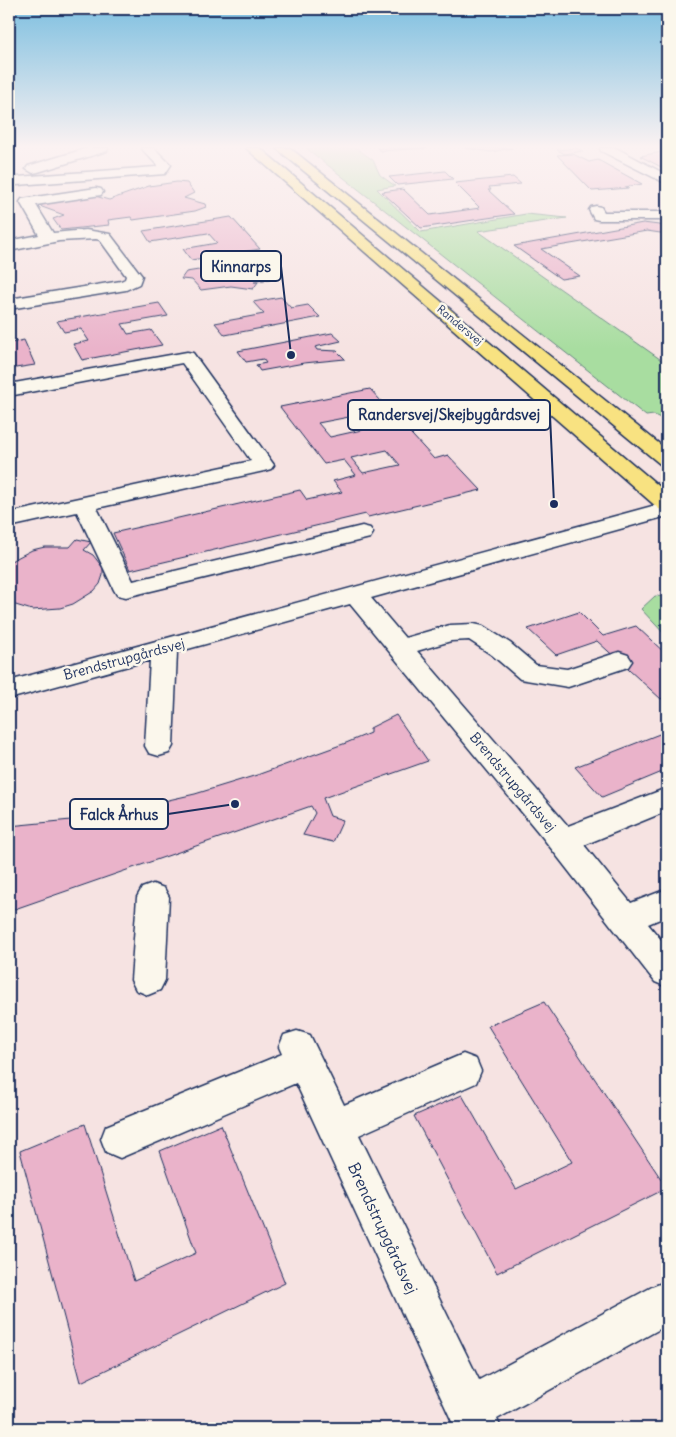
<svg xmlns="http://www.w3.org/2000/svg" width="676" height="1437" font-family="Delius,sans-serif">
<rect width="100%" height="100%" fill="#f6e3e2"/>
<filter id="ink" filterUnits="userSpaceOnUse"><feTurbulence type="fractalNoise" baseFrequency=".02" numOctaves="2"/><feDisplacementMap in="SourceGraphic" scale="10" xChannelSelector="R" yChannelSelector="G"/><feConvolveMatrix kernelMatrix="1 2 1 2 8 2 1 2 1" color-interpolation-filters="sRGB"/></filter>
<g filter="url(#ink)">
<path fill="#a8dda0" stroke="#62867f" d="M 306,148 L 356,148 L 373,160 L 380,175 L 395,186 L 377,189 L 421,232 L 526,214 L 567,218 L 478,231 L 667,364 L 667,421 L 654,415 L 646,416 Z
M 655,596 L 667,597 L 667,637 L 641,609 Z"/>
<path fill="#eab3ca" stroke="#1b2f5e" fill-rule="evenodd" d="M 377,148 L 427,148 L 381,151 Z
M 465,148 L 512,148 L 491,152 Z
M 576,148 L 583,151 L 565,154 L 557,150 Z
M 667,151 L 667,170 L 640,156 Z
M 573,154 L 589,162 L 598,160 L 642,184 L 625,187 L 629,188 L 592,191 L 557,155 Z
M 445,171 L 453,179 L 397,185 L 389,177 Z
M 513,177 L 521,184 L 489,187 L 491,190 L 488,190 L 514,214 L 421,228 L 382,192 L 403,189 L 430,215 L 480,208 L 455,183 Z
M 177,182 L 187,183 L 194,193 L 184,198 L 205,204 L 206,207 L 195,211 L 133,220 L 131,217 L 108,220 L 109,225 L 61,230 L 53,219 L 64,215 L 42,207 L 40,205 L 95,196 L 109,200 L 149,186 Z
M 231,217 L 260,249 L 191,260 L 183,249 L 217,243 L 208,233 L 150,242 L 143,231 Z
M 643,223 L 667,226 L 667,234 L 647,231 L 541,249 L 580,276 L 561,279 L 514,246 Z
M 269,259 L 277,268 L 267,269 L 276,278 L 254,282 L 258,282 L 253,289 L 231,286 L 201,290 L 192,280 L 181,279 L 186,272 Z
M 281,297 L 291,308 L 308,305 L 320,317 L 225,335 L 215,323 L 264,314 L 253,302 Z
M 159,303 L 168,316 L 122,324 L 128,334 L 151,330 L 162,345 L 82,360 L 73,344 L 89,341 L 81,329 L 64,332 L 57,321 Z
M 332,333 L 341,341 L 315,347 L 317,350 L 337,351 L 345,359 L 304,363 L 260,371 L 256,365 L 266,363 L 263,359 L 246,362 L 238,351 Z
M 9,338 L 11,343 L 24,340 L 35,365 L 9,369 Z
M 370,389 L 434,459 L 448,455 L 481,490 L 368,517 L 366,514 L 130,570 L 113,533 L 300,490 L 307,500 L 342,492 L 333,481 L 356,475 L 344,460 L 324,464 L 280,407 ZM 354,416 L 366,429 L 330,437 L 318,423 ZM 387,450 L 400,465 L 363,473 L 351,458 Z
M 77,539 L 91,542 L 84,550 L 93,555 L 103,568 L 103,575 L 100,584 L 94,591 L 73,604 L 60,608 L 32,610 L 9,603 L 9,562 L 32,550 L 45,547 L 70,547 Z
M 579,612 L 603,636 L 636,626 L 667,655 L 667,697 L 661,699 L 597,641 L 556,655 L 528,629 Z
M 396,715 L 428,761 L 323,798 L 330,816 L 343,820 L 333,842 L 303,835 L 315,813 L 311,806 L 9,911 L 9,826 L 71,820 L 133,808 L 195,794 L 257,775 L 346,743 L 370,733 L 370,728 Z
M 662,733 L 667,738 L 667,770 L 602,797 L 575,767 Z
M 544,1002 L 667,1188 L 497,1273 L 414,1116 L 462,1095 L 516,1189 L 572,1162 L 488,1026 Z
M 85,1124 L 134,1281 L 196,1253 L 160,1151 L 221,1125 L 285,1283 L 81,1382 L 20,1151 Z"/>
<g fill="none" stroke-linecap="round" stroke-linejoin="round">
<g stroke="#1b2f5e" stroke-width="3">
<path id="minor" d="M 88,148 L 108,148 L 107,151 L 38,172 L 33,173 L 26,169 L 28,166 Z
M 141,148 L 154,148 L 171,165 L 165,174 L 17,185 L 10,181 L 17,177 L 156,167 L 157,165 Z
M 600,148 L 616,148 L 667,175 L 667,184 L 601,151 Z
M 96,188 L 101,189 L 103,192 L 101,195 L 36,205 L 53,233 L 86,230 L 110,234 L 142,276 L 139,284 L 126,290 L 9,309 L 9,299 L 121,281 L 125,279 L 126,276 L 100,240 L 96,239 L 59,241 L 9,251 L 9,241 L 39,235 L 20,202 L 22,199 Z
M 596,206 L 601,207 L 604,212 L 667,212 L 667,220 L 599,220 L 594,219 L 589,210 L 591,207 Z
M 187,352 L 193,353 L 274,465 L 271,469 L 264,471 L 97,508 L 133,581 L 362,526 L 370,528 L 373,533 L 370,538 L 126,597 L 117,595 L 114,590 L 77,512 L 9,527 L 9,513 L 251,461 L 182,363 L 9,396 L 9,384 Z
M 667,502 L 667,516 L 371,598 L 405,638 L 450,625 L 474,624 L 483,626 L 510,643 L 536,665 L 567,669 L 619,652 L 628,655 L 632,661 L 628,667 L 568,687 L 520,679 L 492,655 L 469,640 L 451,641 L 417,651 L 568,826 L 667,788 L 667,811 L 584,845 L 631,903 L 667,889 L 667,916 L 648,924 L 667,947 L 667,987 L 655,982 L 543,838 L 350,604 L 177,652 L 173,746 L 169,753 L 159,756 L 149,753 L 145,746 L 150,660 L 9,699 L 9,681 Z
M 153,884 L 164,888 L 169,897 L 165,980 L 160,990 L 148,995 L 136,990 L 131,980 L 137,897 L 142,888 Z
M 297,1031 L 310,1035 L 344,1105 L 463,1054 L 476,1059 L 481,1071 L 476,1083 L 359,1135 L 479,1380 L 652,1287 L 667,1281 L 667,1325 L 497,1419 L 501,1428 L 455,1428 L 296,1083 L 120,1158 L 106,1152 L 101,1139 L 106,1126 L 282,1054 L 279,1047 L 284,1035 Z"/>
</g>
<g stroke="#1b2f5e" stroke-width="3">
<path id="major" d="M 246,148 L 260,148 L 667,493 L 667,511 L 659,509 Z
M 276,148 L 290,148 L 667,450 L 667,466 L 660,464 Z"/>
</g>
<use href="#minor" fill="#fbf7ec" fill-rule="evenodd"/>
<use href="#major" fill="#f8e281" fill-rule="evenodd"/>
</g>
</g>
<linearGradient id="sky" x2="0" y2="1"><stop stop-color="#7dbfe0"/><stop offset="0.42" stop-color="#fbf2f2"/><stop offset="1" stop-color="#fbf2f2" stop-opacity="0"/></linearGradient>
<rect width="676" height="349" fill="url(#sky)"/>
<g text-anchor="middle" dominant-baseline="central" stroke-width="5" stroke-linejoin="round" paint-order="stroke">
<g font-size="11" fill="#1b2f5e" stroke="#fbf7ec">
<text transform="translate(460 325) rotate(40)">Randersvej</text>
</g>
<g font-size="14" fill="#1b2f5e" stroke="#fbf7ec">
<text transform="translate(124 659) rotate(-15)">Brendstrupgårdsvej</text>
<text transform="translate(513 782) rotate(50)">Brendstrupgårdsvej</text>
</g>
<g font-size="16" fill="#1b2f5e" stroke="#fbf7ec">
<text transform="translate(383 1228) rotate(65)">Brendstrupgårdsvej</text>
</g>
</g>
<path fill="none" stroke="#1b2f5e" stroke-width="2" d="M291 355L281 266M554 504L550 415M235 804L168 814"/>
<g fill="#1b2f5e" stroke="#fbf7ec" stroke-width="2">
<circle cx="291" cy="355" r="5"/>
<circle cx="554" cy="504" r="5"/>
<circle cx="235" cy="804" r="5"/>
</g>
<g fill="#fbf7ec" stroke="#1b2f5e" stroke-width="2">
<rect x="201" y="251" width="80" height="30" rx="5"/>
<rect x="348" y="400" width="202" height="30" rx="5"/>
<rect x="70" y="799" width="98" height="30" rx="5"/>
</g>
<g font-size="15" text-anchor="middle" font-weight="bold" fill="#1b2f5e">
<text x="241" y="272">Kinnarps</text>
<text x="449" y="420">Randersvej/Skejbygårdsvej</text>
<text x="119" y="820">Falck Århus</text>
</g>
<rect width="676" height="1437" fill="none" stroke="#fbf7ec" stroke-width="30"/>
<rect x="15" y="15" width="646" height="1407" fill="none" stroke="#1b2f5e" stroke-width="2" filter="url(#ink)"/>
</svg>
